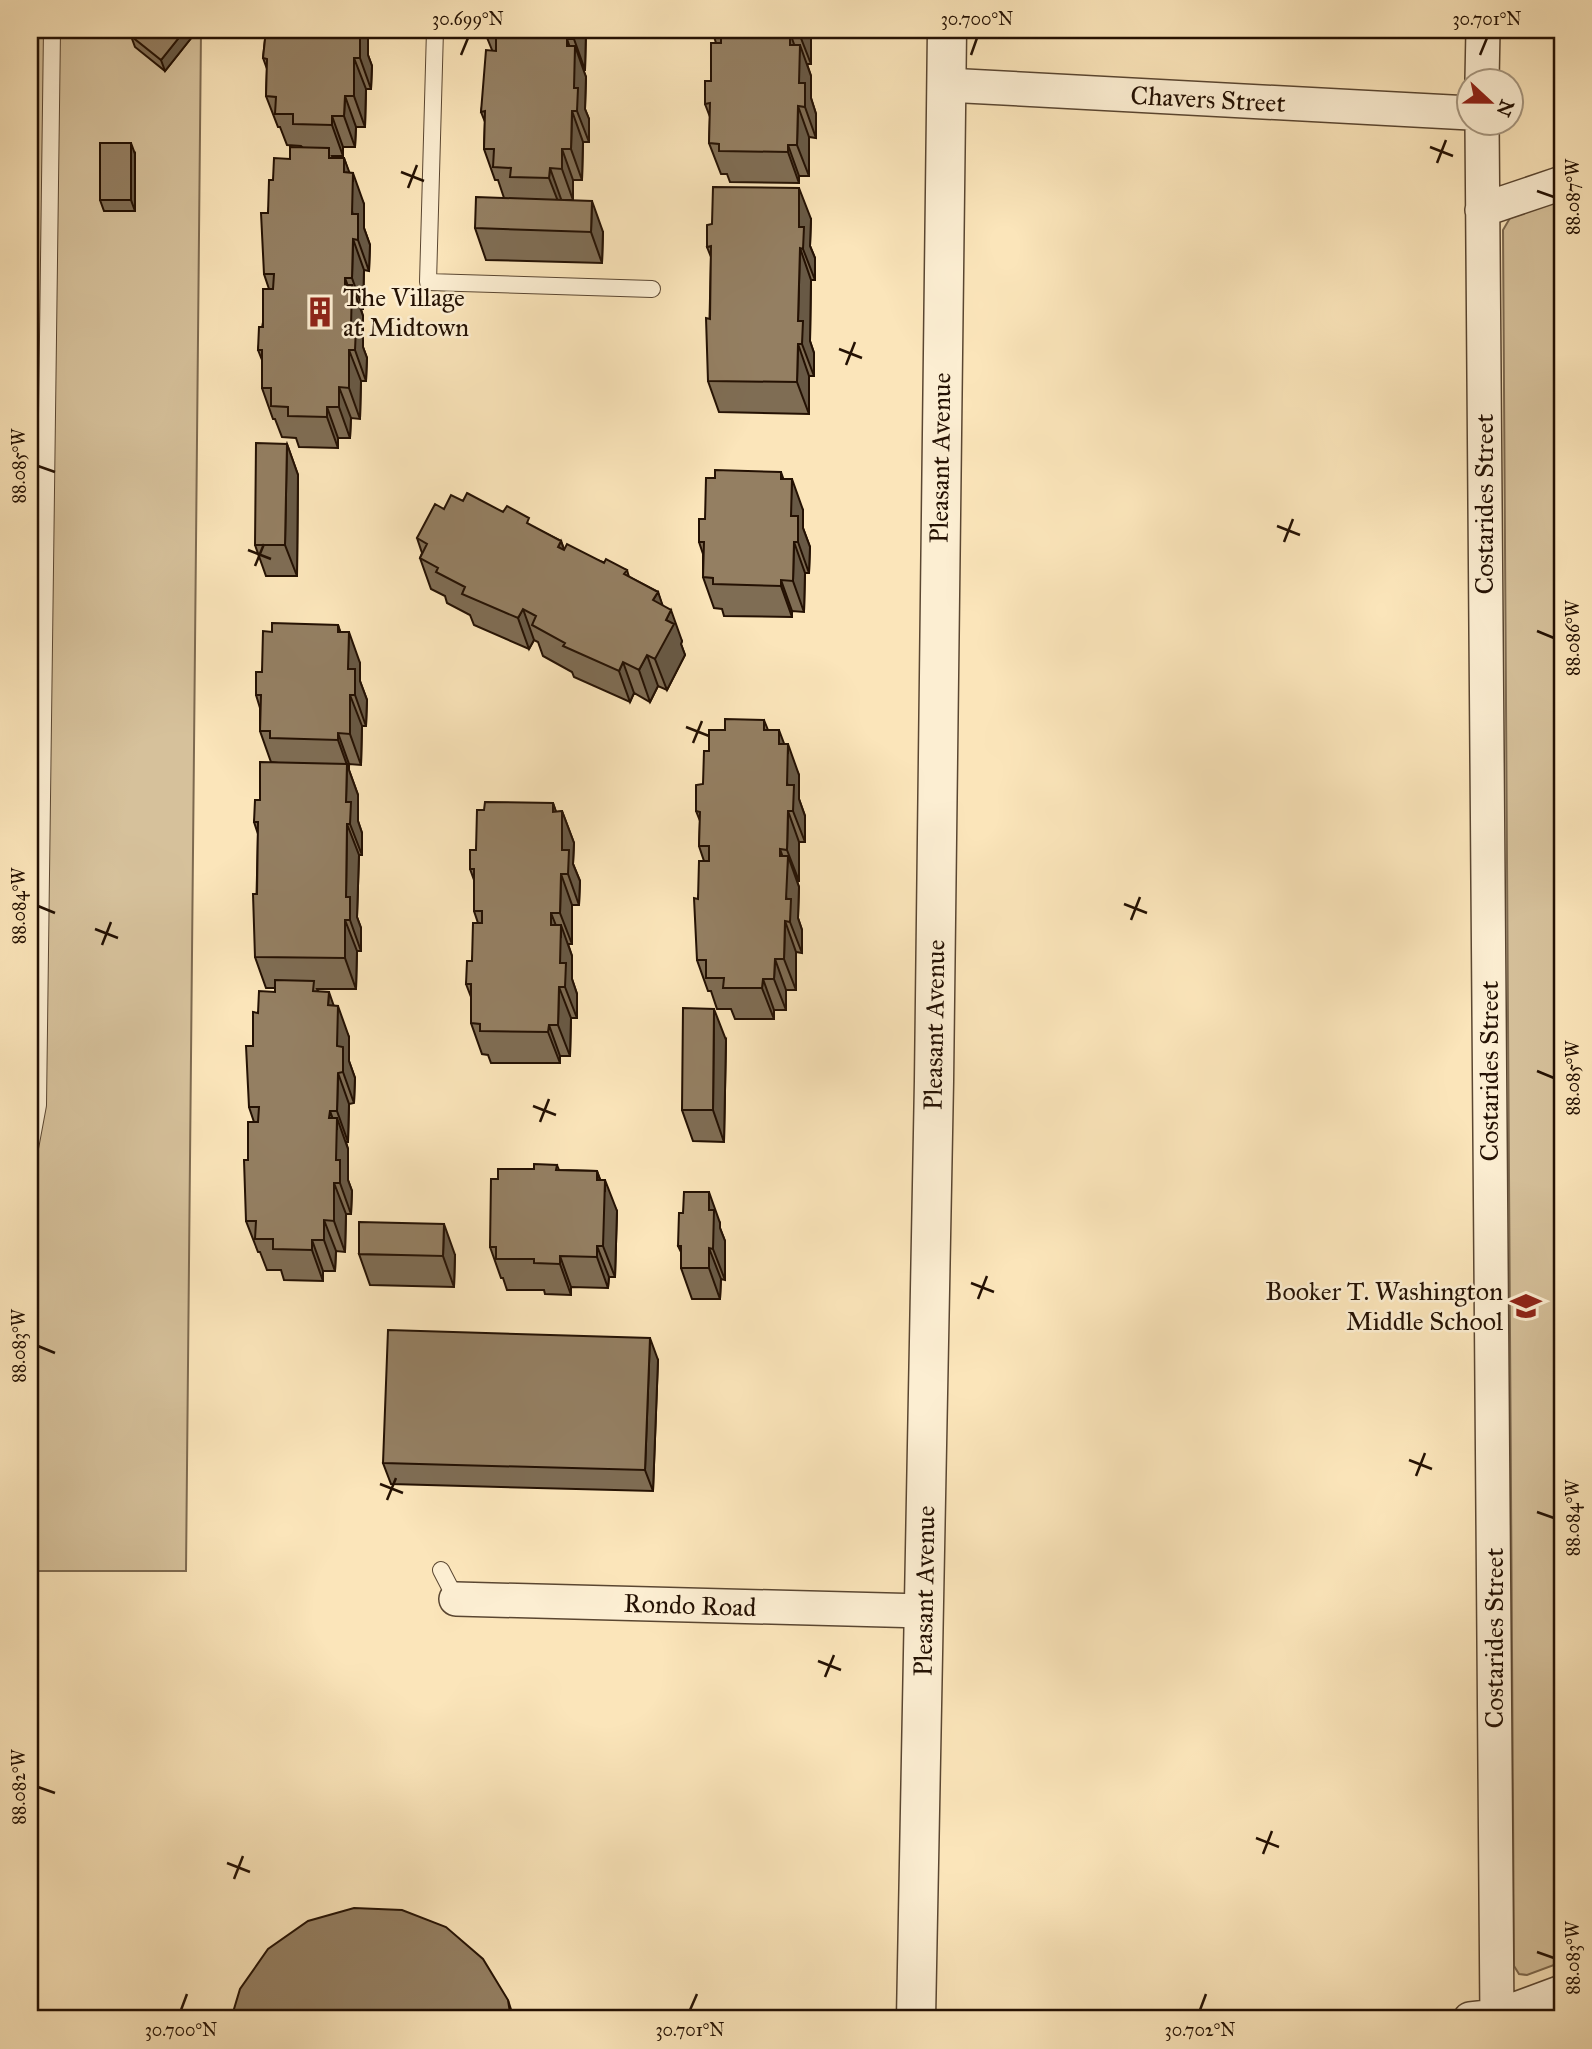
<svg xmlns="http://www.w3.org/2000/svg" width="1592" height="2049" font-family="'IM FELL Great Primer',serif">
<rect width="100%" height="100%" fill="#fbe5ba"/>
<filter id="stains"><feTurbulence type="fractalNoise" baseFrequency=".00286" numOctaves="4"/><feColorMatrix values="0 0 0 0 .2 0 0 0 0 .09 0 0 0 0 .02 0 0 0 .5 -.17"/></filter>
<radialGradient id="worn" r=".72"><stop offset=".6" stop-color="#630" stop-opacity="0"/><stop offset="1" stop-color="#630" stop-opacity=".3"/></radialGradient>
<path fill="#d6c19b" stroke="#7d694f" stroke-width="2" d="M 30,30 L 201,30 L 186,1571 L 30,1571 Z
M 1562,200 L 1562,1962 L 1527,1975 L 1519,1974 L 1514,1966 L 1503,230 L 1510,218 Z"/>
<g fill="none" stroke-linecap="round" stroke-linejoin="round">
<g stroke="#5a4631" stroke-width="18">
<path id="service" d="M 435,30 L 428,282 L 652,289
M 30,1148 L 38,1105 L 52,30
M 441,1570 L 456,1599"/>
</g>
<g stroke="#5a4631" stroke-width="36">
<path id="minor" d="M 1482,80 L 1483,30
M 946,85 L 1470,113
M 1482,122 L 1497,2019
M 1482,210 L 1562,183
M 456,1599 L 924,1611
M 1470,2019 L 1497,2016 L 1562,1992"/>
</g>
<g stroke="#5a4631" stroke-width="41">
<path id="tertiary" d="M 916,2019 L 934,1081 L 947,30"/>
</g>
<use href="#service" stroke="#fceed2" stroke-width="16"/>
<use href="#minor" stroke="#fceed2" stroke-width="33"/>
<use href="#tertiary" stroke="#fceed2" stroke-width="38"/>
</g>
<path fill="#7f6d54" stroke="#241103" stroke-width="2" d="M 136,30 L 196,30 L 196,32 L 165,71 L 135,47 L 131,36 Z
M 266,30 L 368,30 L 368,55 L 372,66 L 371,89 L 366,89 L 365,127 L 356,127 L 355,147 L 343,147 L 343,156 L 332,156 L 333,158 L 344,158 L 349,173 L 364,204 L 364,228 L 370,245 L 369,271 L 364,270 L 363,309 L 361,309 L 363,316 L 363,347 L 367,358 L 366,381 L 361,381 L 360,419 L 351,418 L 350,438 L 338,438 L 338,448 L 299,447 L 296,438 L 282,437 L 275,419 L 273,419 L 262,388 L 262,360 L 258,350 L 269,289 L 264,274 L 268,213 L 273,180 L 290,159 L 302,147 L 301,146 L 287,145 L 280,127 L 278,127 L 266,96 L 267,69 L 263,58 Z
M 486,30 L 592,30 L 592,32 L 586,32 L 585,70 L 583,70 L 586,77 L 585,109 L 589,119 L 589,142 L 583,142 L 582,180 L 573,180 L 573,200 L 561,200 L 603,232 L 602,263 L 486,260 L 475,228 L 504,198 L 498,180 L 495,180 L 484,149 L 485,122 L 481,112 L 492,50 L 486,35 Z
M 712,30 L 811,30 L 811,64 L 807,64 L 811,76 L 811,98 L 816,114 L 816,138 L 809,137 L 809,176 L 799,176 L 799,183 L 730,182 L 727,174 L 721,174 L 709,143 L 710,117 L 705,104 L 711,81 L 716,43 Z
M 135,154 L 135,211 L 104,211 L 100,200 Z
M 811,219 L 810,246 L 815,258 L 815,280 L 811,280 L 810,341 L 814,353 L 814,376 L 809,376 L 809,414 L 719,412 L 708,381 L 711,257 L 707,247 Z
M 287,444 L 298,475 L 297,576 L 266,576 L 255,545 Z
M 783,479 L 803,510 L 803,528 L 810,547 L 809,573 L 805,573 L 804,612 L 792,611 L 792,617 L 724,616 L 722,609 L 714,608 L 703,577 L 703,554 L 699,542 L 705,519 Z
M 463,501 L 503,512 L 561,541 L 564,549 L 627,570 L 629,577 L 658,592 L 662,605 L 682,641 L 681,644 L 685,655 L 667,690 L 658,686 L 650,702 L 634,693 L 630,702 L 574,677 L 572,672 L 543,656 L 538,642 L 534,640 L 529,649 L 474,625 L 470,615 L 447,603 L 445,596 L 431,589 L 420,558 L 422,553 L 417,538 L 444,509 Z
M 338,625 L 340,632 L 360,663 L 360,681 L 367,700 L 366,726 L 362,726 L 361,765 L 349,764 L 349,770 L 358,795 L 358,821 L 362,833 L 362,855 L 359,855 L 357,917 L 361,928 L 361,951 L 357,951 L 356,989 L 317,989 L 318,991 L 334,1006 L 349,1037 L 349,1061 L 355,1078 L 354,1103 L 349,1104 L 348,1142 L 346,1142 L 348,1149 L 348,1180 L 352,1191 L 351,1214 L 346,1214 L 345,1252 L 336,1251 L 335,1271 L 323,1271 L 323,1281 L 284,1280 L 281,1270 L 267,1270 L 260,1252 L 258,1252 L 246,1221 L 248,1160 L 254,1122 L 249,1107 L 253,1046 L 258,1013 L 275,992 L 275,988 L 266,988 L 255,957 L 258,834 L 254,822 L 260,800 L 279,763 L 271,762 L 260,731 L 260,708 L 256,695 L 272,632 Z
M 764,720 L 768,730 L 784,744 L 799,775 L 799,799 L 805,816 L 805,842 L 799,842 L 799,881 L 797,881 L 799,887 L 798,918 L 802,930 L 802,953 L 796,952 L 796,990 L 786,990 L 786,1010 L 774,1010 L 774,1019 L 735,1019 L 731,1009 L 717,1009 L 711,991 L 708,991 L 697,960 L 698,899 L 704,861 L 699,846 L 700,821 L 696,811 L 703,784 L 725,730 Z
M 553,803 L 556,812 L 562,811 L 574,843 L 573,864 L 580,881 L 579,905 L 572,905 L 572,944 L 568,944 L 572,956 L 572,979 L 577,994 L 577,1018 L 571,1018 L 570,1056 L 560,1056 L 560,1063 L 491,1063 L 488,1055 L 482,1054 L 471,1023 L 471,997 L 466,984 L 472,961 L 478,923 L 474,911 L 474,880 L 470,869 L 476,850 L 484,810 Z
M 726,1040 L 724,1142 L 693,1141 L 682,1110 Z
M 557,1165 L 559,1170 L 597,1171 L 600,1180 L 617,1211 L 615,1277 L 609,1277 L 608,1288 L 571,1287 L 571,1295 L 545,1294 L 544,1290 L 507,1290 L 503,1278 L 501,1278 L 490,1247 L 498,1179 Z
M 720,1223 L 720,1228 L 725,1241 L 725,1280 L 721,1279 L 720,1299 L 692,1299 L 681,1268 L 681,1252 L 678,1246 Z
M 359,1254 L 455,1255 L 454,1287 L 370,1285 Z
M 658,1360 L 653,1491 L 391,1484 L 383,1463 Z"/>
<path fill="#685945" stroke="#241103" stroke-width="2" d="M 185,30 L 196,30 L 196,32 L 165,71 L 161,60 Z
M 356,30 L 368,30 L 368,55 L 372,66 L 371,89 L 360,58 Z
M 574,30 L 585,30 L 586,32 L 585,70 L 574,39 Z
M 799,30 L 811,30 L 811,64 L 799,33 Z
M 790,33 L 799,58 L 800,45 L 811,76 L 811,98 L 816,114 L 816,138 L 805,107 L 790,45 Z
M 567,39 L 574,59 L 575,46 L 586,77 L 585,109 L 589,119 L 589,142 L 577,111 Z
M 354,58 L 366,89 L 365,127 L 354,96 Z
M 345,96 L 356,127 L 355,147 L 344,116 Z
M 798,106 L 809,137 L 809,176 L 797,145 Z
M 572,111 L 583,142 L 582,180 L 571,149 Z
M 332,116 L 343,147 L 343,156 L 332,125 Z
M 131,143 L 135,154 L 135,211 L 131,200 Z
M 788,145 L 799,176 L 799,183 L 788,152 Z
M 562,149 L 573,180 L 573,200 L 562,169 Z
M 344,158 L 353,182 L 353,173 L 364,204 L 364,228 L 370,245 L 369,271 L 358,240 L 344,172 Z
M 550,168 L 561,199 L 561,209 L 549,178 Z
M 799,188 L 811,219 L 810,246 L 815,258 L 815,280 L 803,249 L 799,227 Z
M 592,201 L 603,232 L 602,263 L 591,232 Z
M 353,239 L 364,270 L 363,309 L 352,278 Z
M 800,248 L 811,280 L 810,341 L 814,353 L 814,376 L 802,344 L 798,321 Z
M 345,278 L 352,297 L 352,285 L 363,316 L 363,347 L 367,358 L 366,381 L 355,350 L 345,285 Z
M 798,344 L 809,376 L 809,414 L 797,382 Z
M 349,350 L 361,381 L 360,419 L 349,388 Z
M 339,387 L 351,418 L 350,438 L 339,407 Z
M 327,407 L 338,438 L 338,448 L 327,417 Z
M 287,444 L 298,475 L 297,576 L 285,545 Z
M 781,472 L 791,501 L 792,479 L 803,510 L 803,528 L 810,547 L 809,573 L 798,542 L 781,479 Z
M 561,541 L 572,572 L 558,547 Z
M 794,542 L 805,573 L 804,612 L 793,581 Z
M 781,580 L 792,611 L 792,617 L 781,586 Z
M 658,592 L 667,618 L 671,610 L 682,641 L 681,644 L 685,655 L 667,690 L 655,659 L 653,600 Z
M 523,609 L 534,640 L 529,649 L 518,618 Z
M 338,625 L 348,653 L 349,632 L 360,663 L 360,681 L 367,700 L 366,726 L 355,695 L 338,632 Z
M 647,655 L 658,686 L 650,702 L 639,670 Z
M 623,662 L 634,693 L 630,702 L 619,671 Z
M 350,695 L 362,726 L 361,765 L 350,734 Z
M 779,730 L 788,754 L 788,744 L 799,775 L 799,799 L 805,816 L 805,842 L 793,811 L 779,744 Z
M 338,733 L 349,764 L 349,770 L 358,795 L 358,821 L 362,833 L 362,855 L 350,824 L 346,802 L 347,765 L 338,740 Z
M 553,803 L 562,829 L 562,811 L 574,843 L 573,864 L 580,881 L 579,905 L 568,874 L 553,812 Z
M 788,811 L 799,842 L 799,881 L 787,850 Z
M 347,824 L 359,855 L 357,917 L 361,928 L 361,951 L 350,920 L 346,897 Z
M 780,849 L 787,869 L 788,856 L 799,887 L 798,918 L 802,930 L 802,953 L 790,922 L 780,856 Z
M 561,874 L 572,905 L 572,944 L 560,913 Z
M 551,913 L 561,938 L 561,925 L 572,956 L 572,979 L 577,994 L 577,1018 L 565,987 L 551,925 Z
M 345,920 L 357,951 L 356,989 L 345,958 Z
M 785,921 L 796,952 L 796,990 L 784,959 Z
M 775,959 L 786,990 L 786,1010 L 774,979 Z
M 763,979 L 774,1010 L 774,1019 L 762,988 Z
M 559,987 L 571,1018 L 570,1056 L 558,1025 Z
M 329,992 L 337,1015 L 338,1006 L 349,1037 L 349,1061 L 355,1078 L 354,1103 L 343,1072 L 328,1005 Z
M 714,1009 L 726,1040 L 724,1142 L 713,1110 Z
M 549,1025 L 560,1056 L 560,1063 L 548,1032 Z
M 338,1073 L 349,1104 L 348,1142 L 337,1111 Z
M 330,1111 L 337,1130 L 337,1118 L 348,1149 L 348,1180 L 352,1191 L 351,1214 L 340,1183 L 329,1118 Z
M 597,1171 L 605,1192 L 605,1180 L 617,1211 L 615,1277 L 603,1246 Z
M 334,1183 L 346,1214 L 345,1252 L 334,1221 Z
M 709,1192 L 720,1223 L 720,1228 L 725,1241 L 725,1280 L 713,1249 L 709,1210 Z
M 324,1220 L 336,1251 L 335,1271 L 324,1240 Z
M 444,1224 L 455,1255 L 454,1287 L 443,1256 Z
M 312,1240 L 323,1271 L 323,1281 L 312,1250 Z
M 597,1246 L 609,1277 L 608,1288 L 597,1257 Z
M 709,1248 L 721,1279 L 720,1299 L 709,1268 Z
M 560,1256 L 571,1287 L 571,1295 L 560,1264 Z
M 650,1338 L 658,1360 L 653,1491 L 645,1470 Z
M 508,2000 L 514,2019 L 511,2019 Z"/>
<path fill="#947f62" stroke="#241103" stroke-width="2" d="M 136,30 L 185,30 L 161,60 L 131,36 Z
M 266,30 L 356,30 L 356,35 L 360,35 L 360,58 L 354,58 L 354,96 L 345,96 L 344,116 L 332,116 L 332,125 L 293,124 L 293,114 L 275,114 L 276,97 L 266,96 L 267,59 L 263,58 Z
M 486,30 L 574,30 L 574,39 L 567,39 L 567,46 L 575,46 L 574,88 L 578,88 L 577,111 L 572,111 L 571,149 L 562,149 L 562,169 L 550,168 L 549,178 L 510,177 L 511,168 L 493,167 L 494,149 L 484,149 L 485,111 L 481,112 L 486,50 L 496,51 L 496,35 L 486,35 Z
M 712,30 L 799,30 L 799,33 L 790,33 L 790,45 L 800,45 L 799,83 L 805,83 L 805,107 L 798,106 L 797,145 L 788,145 L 788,152 L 719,151 L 719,144 L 709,143 L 710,103 L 705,104 L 705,81 L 711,81 L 711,43 L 721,43 L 721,31 L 712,31 Z
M 100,143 L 131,143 L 131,200 L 100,200 Z
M 290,147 L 329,148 L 329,158 L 344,158 L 344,172 L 353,173 L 352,214 L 358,214 L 358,240 L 353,239 L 352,278 L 345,278 L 345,285 L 352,285 L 351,327 L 356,327 L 355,350 L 349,350 L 349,388 L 339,387 L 339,407 L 327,407 L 327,417 L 288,416 L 288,407 L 271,406 L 271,388 L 262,388 L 262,350 L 258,350 L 259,327 L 263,327 L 263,289 L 273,289 L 274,274 L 264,274 L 261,213 L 268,213 L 269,180 L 273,180 L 274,158 L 290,159 Z
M 713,187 L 799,188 L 799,227 L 804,227 L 803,249 L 800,248 L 798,321 L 803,321 L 802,344 L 798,344 L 797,382 L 708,381 L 706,318 L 710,319 L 711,246 L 707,247 L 707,225 L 712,224 Z
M 476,197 L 592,201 L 591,232 L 475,228 Z
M 256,443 L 287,444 L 285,545 L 255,545 Z
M 715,470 L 781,472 L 781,479 L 792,479 L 791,516 L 798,516 L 798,542 L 794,542 L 793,581 L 781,580 L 781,586 L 713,584 L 713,578 L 703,577 L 704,542 L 699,542 L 699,519 L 705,519 L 706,478 L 715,478 Z
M 467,493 L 503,512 L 507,506 L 529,518 L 527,523 L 561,541 L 558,547 L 564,550 L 567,544 L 604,563 L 606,559 L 627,570 L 624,574 L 658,592 L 653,600 L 671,610 L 666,620 L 674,624 L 655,659 L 647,655 L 639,670 L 623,662 L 619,671 L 563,646 L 565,643 L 532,625 L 536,616 L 523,609 L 518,618 L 462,594 L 465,587 L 436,572 L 438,568 L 420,558 L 427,544 L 417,538 L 435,504 L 444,509 L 451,495 L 463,501 Z
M 272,623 L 338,625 L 338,632 L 349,632 L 348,669 L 355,669 L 355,695 L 350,695 L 350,734 L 338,733 L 338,740 L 270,738 L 270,731 L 260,731 L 261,695 L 256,695 L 256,672 L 262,672 L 263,631 L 272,632 Z
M 725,719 L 764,720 L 764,730 L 779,730 L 779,744 L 788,744 L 787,785 L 794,785 L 793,811 L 788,811 L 787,850 L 780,849 L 780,856 L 788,856 L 786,899 L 791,899 L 790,922 L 785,921 L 784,959 L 775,959 L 774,979 L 763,979 L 762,988 L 723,988 L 724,978 L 706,978 L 706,960 L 697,960 L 694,898 L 698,899 L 699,861 L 709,861 L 709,846 L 699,846 L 700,812 L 696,811 L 696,785 L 703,784 L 704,751 L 709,751 L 709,730 L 725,730 Z
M 260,762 L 347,764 L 346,802 L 351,802 L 350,824 L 347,824 L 346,897 L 350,897 L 350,920 L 345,920 L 345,958 L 255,957 L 253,894 L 257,894 L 258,822 L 254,822 L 255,800 L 260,800 Z
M 485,802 L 553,803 L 553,812 L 562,811 L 562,850 L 569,850 L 568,874 L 561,874 L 560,913 L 551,913 L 551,925 L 561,925 L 560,963 L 566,963 L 565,987 L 559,987 L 558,1025 L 549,1025 L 548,1032 L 480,1031 L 480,1024 L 471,1023 L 471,984 L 466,984 L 467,961 L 472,961 L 473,923 L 482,923 L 482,911 L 474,911 L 474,869 L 470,869 L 470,850 L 476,850 L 477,810 L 484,810 Z
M 275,980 L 314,981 L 313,991 L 329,992 L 328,1005 L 338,1006 L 337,1046 L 343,1047 L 343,1072 L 338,1073 L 337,1111 L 330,1111 L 329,1118 L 337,1118 L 336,1160 L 340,1160 L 340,1183 L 334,1183 L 334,1221 L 324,1220 L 324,1240 L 312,1240 L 312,1250 L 273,1249 L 273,1239 L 255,1239 L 256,1221 L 246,1221 L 244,1160 L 248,1160 L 248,1122 L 258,1122 L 259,1107 L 249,1107 L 246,1046 L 253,1046 L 253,1012 L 258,1013 L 259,991 L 275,992 Z
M 683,1008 L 714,1009 L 713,1110 L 682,1110 Z
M 534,1164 L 557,1165 L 556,1170 L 597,1171 L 597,1180 L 605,1180 L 603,1246 L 597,1246 L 597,1257 L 560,1256 L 560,1264 L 534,1263 L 534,1259 L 496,1259 L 496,1247 L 490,1247 L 491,1179 L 498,1179 L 498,1169 L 534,1169 Z
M 684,1192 L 709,1192 L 709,1210 L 714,1210 L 713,1249 L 709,1248 L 709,1268 L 681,1268 L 681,1246 L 678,1246 L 679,1213 L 683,1213 Z
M 359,1222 L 444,1224 L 443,1256 L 359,1254 Z
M 388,1330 L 650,1338 L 645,1470 L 383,1463 Z
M 354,1908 L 402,1910 L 446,1927 L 483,1959 L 508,2000 L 511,2019 L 231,2019 L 240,1989 L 268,1949 L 308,1921 Z"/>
<path fill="none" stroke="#241103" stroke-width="2.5" d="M 461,55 L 468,38M 971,55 L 977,38M 1480,55 L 1487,38M 1430,147 L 1453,156M 1437,163 L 1446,140M 401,172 L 424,181M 408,188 L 417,165M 1537,191 L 1554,197M 839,349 L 862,358M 846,365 L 855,342M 38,466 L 55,472M 1277,526 L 1300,535M 1284,542 L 1293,519M 248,550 L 271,559M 255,566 L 264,544M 1537,631 L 1554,638M 686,727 L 709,736M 693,743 L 702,721M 1124,904 L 1147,913M 38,906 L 55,913M 1131,920 L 1140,897M 95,929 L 118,938M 102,945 L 111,922M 1537,1071 L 1554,1078M 533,1106 L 556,1115M 540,1122 L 549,1099M 971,1283 L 994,1292M 978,1299 L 987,1276M 38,1346 L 55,1353M 1409,1460 L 1432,1469M 1416,1476 L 1425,1453M 380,1484 L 403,1493M 387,1500 L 396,1478M 1537,1512 L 1554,1518M 818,1661 L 841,1670M 825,1677 L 834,1655M 38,1787 L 55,1793M 1256,1838 L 1279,1847M 1263,1854 L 1272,1831M 227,1863 L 250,1872M 234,1879 L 243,1856M 1537,1952 L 1554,1958M 181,2010 L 187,1994M 690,2010 L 697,1994M 1200,2010 L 1206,1994"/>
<defs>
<g id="building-bare" transform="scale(2.415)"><path d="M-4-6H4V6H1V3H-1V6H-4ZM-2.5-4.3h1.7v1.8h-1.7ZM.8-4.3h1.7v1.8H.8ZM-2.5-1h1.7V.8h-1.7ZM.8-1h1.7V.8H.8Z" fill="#8f2418" stroke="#fceed2" stroke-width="2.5" paint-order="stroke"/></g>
<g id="school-bare" transform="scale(2.415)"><path d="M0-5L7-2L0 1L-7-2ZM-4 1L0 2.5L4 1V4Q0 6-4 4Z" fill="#8f2418" stroke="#fceed2" stroke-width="2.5" paint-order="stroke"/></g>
</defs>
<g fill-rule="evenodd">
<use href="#building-bare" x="320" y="312"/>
<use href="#school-bare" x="1526" y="1306"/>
</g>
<g text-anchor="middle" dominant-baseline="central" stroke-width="5" stroke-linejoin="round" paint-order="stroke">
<g font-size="26" fill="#241103" stroke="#fceed2">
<text transform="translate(1208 99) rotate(3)">Chavers Street</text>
<text transform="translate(940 458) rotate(-89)">Pleasant Avenue</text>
<text transform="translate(1484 504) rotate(-90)">Costarides Street</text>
<text transform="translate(934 1025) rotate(-89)">Pleasant Avenue</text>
<text transform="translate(1489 1071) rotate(-90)">Costarides Street</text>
<text transform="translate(924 1591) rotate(-89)">Pleasant Avenue</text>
<text transform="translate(690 1605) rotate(2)">Rondo Road</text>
<text transform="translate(1494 1638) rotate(-90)">Costarides Street</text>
</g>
<g font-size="26" fill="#241103" stroke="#fceed2" text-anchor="start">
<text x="343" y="297">The Village<tspan x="343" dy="30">at Midtown</tspan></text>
<text x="1503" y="1291" text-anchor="end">Booker T. Washington<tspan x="1503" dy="30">Middle School</tspan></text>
</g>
</g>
<rect width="1592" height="2049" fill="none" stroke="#fbe5ba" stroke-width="77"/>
<g transform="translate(1490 102) rotate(112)"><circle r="33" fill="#fceed2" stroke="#a6967f" stroke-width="2"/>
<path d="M0-5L12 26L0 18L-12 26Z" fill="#8f2418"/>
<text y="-10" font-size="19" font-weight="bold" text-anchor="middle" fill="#241103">N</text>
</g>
<rect x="38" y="38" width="1516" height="1972" fill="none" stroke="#241103" stroke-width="2.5"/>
<g font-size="18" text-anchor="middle" fill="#241103">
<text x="468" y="25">30.699°N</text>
<text x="977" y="25">30.700°N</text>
<text x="1487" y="25">30.701°N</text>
<text transform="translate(1573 197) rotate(-90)" y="6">88.087°W</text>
<text transform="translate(19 466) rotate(-90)" y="6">88.085°W</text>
<text transform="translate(1573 638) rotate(-90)" y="6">88.086°W</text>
<text transform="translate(19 906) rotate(-90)" y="6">88.084°W</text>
<text transform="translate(1573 1078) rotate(-90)" y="6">88.085°W</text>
<text transform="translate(19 1346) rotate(-90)" y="6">88.083°W</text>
<text transform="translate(1573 1518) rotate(-90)" y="6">88.084°W</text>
<text transform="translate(19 1787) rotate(-90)" y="6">88.082°W</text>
<text transform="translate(1573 1958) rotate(-90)" y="6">88.083°W</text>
<text x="181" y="2036">30.700°N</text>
<text x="690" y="2036">30.701°N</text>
<text x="1200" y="2036">30.702°N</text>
</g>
<rect width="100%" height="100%" filter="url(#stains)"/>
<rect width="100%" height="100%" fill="url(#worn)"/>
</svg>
